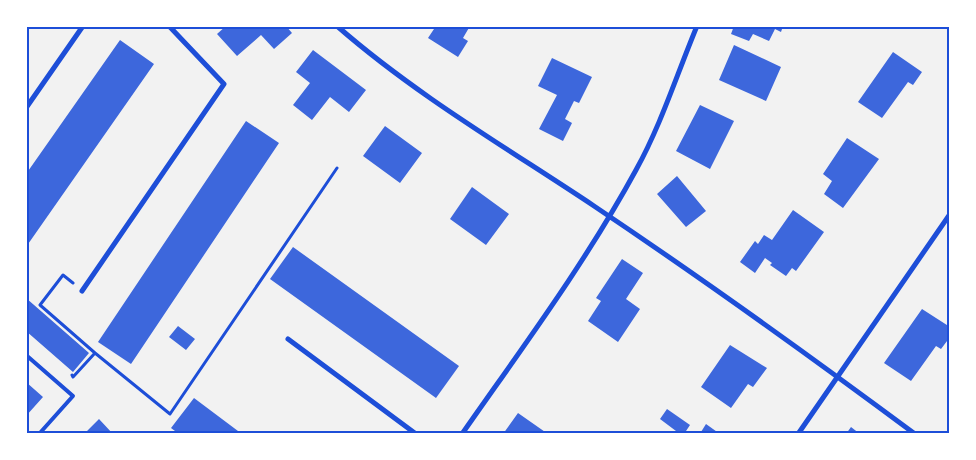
<svg xmlns="http://www.w3.org/2000/svg" width="976" height="460" font-family="Figtree,sans-serif">
<rect width="100%" height="100%" fill="#f2f2f2"/>
<path fill="#3d67dc" d="M 226,26 L 286,26 L 292,33 L 274,49 L 261,35 L 237,56 L 217,34 Z
M 436,26 L 470,26 L 463,38 L 468,41 L 458,57 L 428,38 Z
M 734,26 L 783,26 L 781,32 L 775,29 L 769,41 L 753,34 L 749,41 L 731,34 Z
M 120,40 L 154,64 L 26,247 L 26,174 Z
M 734,45 L 781,67 L 766,101 L 719,80 Z
M 313,50 L 366,90 L 349,112 L 330,97 L 312,120 L 293,105 L 310,83 L 296,72 Z
M 893,52 L 922,72 L 913,85 L 908,82 L 882,118 L 858,102 Z
M 552,58 L 592,77 L 579,103 L 574,101 L 565,119 L 572,123 L 563,141 L 539,129 L 557,95 L 538,86 Z
M 700,105 L 734,121 L 710,169 L 676,151 Z
M 246,121 L 279,143 L 131,364 L 98,342 Z
M 385,126 L 422,153 L 400,183 L 363,156 Z
M 847,138 L 879,159 L 843,208 L 824,194 L 832,181 L 823,174 Z
M 677,176 L 706,211 L 686,227 L 657,194 Z
M 472,187 L 509,214 L 486,245 L 450,219 Z
M 793,210 L 824,232 L 796,271 L 792,268 L 786,276 L 770,265 L 772,263 L 765,258 L 755,273 L 740,262 L 755,241 L 758,244 L 764,235 L 772,240 Z
M 293,247 L 459,366 L 436,398 L 270,279 Z
M 622,259 L 643,273 L 626,299 L 640,309 L 618,342 L 588,321 L 601,301 L 596,298 Z
M 26,298 L 89,353 L 73,372 L 26,331 Z
M 922,309 L 950,327 L 950,337 L 941,349 L 936,346 L 911,381 L 884,363 Z
M 178,326 L 195,339 L 186,350 L 169,337 Z
M 730,345 L 767,368 L 753,387 L 748,384 L 731,408 L 701,387 Z
M 26,382 L 43,397 L 26,416 Z
M 194,398 L 242,434 L 179,434 L 171,428 Z
M 667,409 L 690,425 L 684,434 L 680,434 L 660,419 Z
M 518,413 L 548,434 L 503,434 Z
M 99,419 L 113,434 L 84,434 Z
M 706,424 L 720,434 L 703,434 L 701,432 Z
M 851,427 L 860,434 L 846,434 Z"/>
<g fill="none" stroke-linecap="round" stroke-linejoin="round">
<path stroke="#1d4ed8" stroke-width="3" d="M 95,353 L 170,414 L 337,168
M 72,375 L 73,377 L 95,353 L 40,305 L 63,275 L 73,283"/>
<path stroke="#1d4ed8" stroke-width="4" d="M 26,355 L 73,396 L 39,434"/>
<path stroke="#1d4ed8" stroke-width="5" d="M 337,26 C 416,95 507,148 594,206 C 703,279 810,356 915,434
M 26,108 L 83,26
M 82,291 L 224,84 L 169,26
M 288,339 L 416,434
M 462,434 C 522,348 586,262 636,170 C 661,125 677,74 697,26
M 798,434 L 950,214"/>
</g>
<rect width="976" height="460" fill="none" stroke="#ffffff" stroke-width="55"/>
<rect x="28" y="28" width="920" height="404" fill="none" stroke="#1d4ed8" stroke-width="2"/>
</svg>
